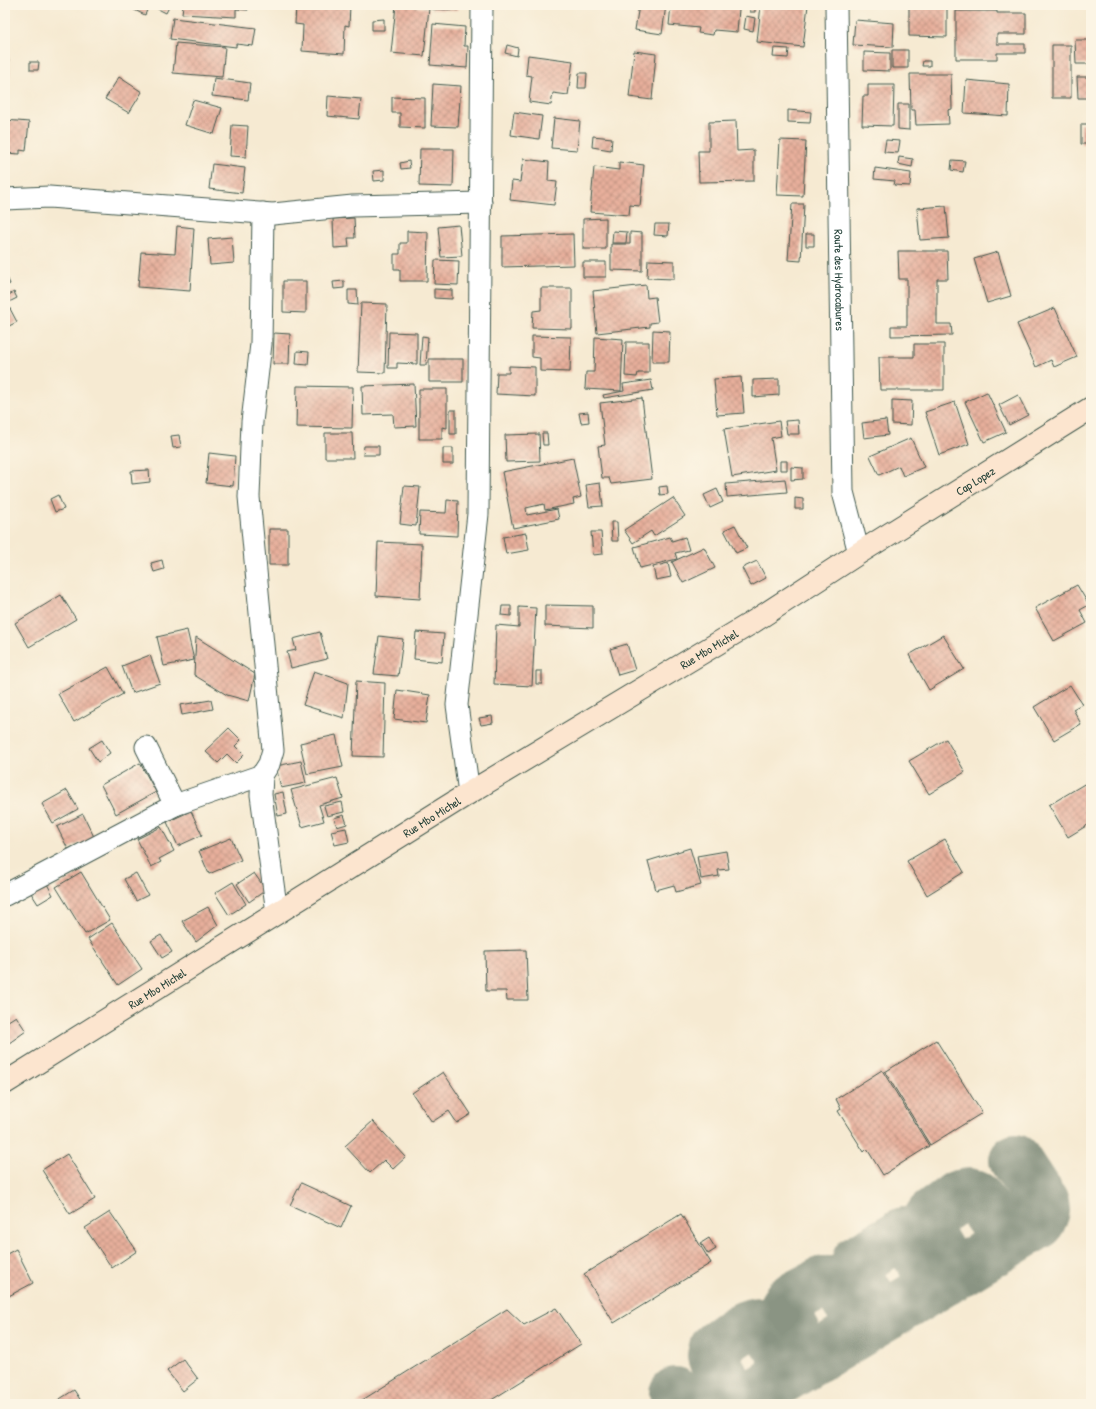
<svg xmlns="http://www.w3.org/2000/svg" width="1096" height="1409" font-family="'Patrick Hand',sans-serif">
<defs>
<pattern id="building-cross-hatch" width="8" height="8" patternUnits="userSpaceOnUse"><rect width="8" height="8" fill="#e7af9b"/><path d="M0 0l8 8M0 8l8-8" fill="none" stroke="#bb907f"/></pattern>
</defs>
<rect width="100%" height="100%" fill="#fcf5e5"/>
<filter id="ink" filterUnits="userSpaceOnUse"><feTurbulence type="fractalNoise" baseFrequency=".025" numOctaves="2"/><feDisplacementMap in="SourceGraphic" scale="8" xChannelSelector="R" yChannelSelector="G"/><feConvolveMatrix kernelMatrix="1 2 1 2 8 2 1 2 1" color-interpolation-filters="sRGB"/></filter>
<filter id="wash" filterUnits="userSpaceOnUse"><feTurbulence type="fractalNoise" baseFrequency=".012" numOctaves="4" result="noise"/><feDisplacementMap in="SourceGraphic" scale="16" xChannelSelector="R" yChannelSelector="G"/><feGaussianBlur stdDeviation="0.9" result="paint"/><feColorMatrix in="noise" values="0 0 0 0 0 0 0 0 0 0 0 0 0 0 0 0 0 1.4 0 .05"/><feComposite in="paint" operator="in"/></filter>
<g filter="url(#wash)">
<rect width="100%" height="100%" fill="#f6ead2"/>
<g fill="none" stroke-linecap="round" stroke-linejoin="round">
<path stroke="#8a9483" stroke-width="52" d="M 957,1269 L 944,1261 L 926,1230 L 926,1224 L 931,1216 L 958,1196 L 969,1194 L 976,1197 L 999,1229 L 1007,1235 L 1015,1237
M 889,1314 L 873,1302 L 855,1274 L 855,1268 L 858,1260 L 904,1233 L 930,1274 L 945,1280 L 944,1261
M 818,1357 L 804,1351 L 784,1315 L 784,1308 L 789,1300 L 823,1282 L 830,1282 L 837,1286 L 857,1316 L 873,1321
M 675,1393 L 682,1404
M 746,1400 L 732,1392 L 716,1365 L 713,1356 L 715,1347 C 729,1337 744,1322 763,1323 L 788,1360 L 801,1364
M 739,1404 L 1039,1223 L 1044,1211 L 1043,1203 L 1015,1160"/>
</g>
<g id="blocks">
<path fill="url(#building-cross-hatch)" d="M 124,5 L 149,5 L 145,15 Z
M 150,5 L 170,5 L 166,13 Z
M 183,5 L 248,5 L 248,10 L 236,9 L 236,17 L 182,14 Z
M 296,5 L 350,5 L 349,26 L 345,25 L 344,54 L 302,51 L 303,25 L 295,24 Z
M 396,5 L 429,8 L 424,56 L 391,53 Z
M 432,5 L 459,5 L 458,10 L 432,9 Z
M 639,5 L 666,5 L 662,34 L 635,30 Z
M 671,5 L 697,5 L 739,9 L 737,32 L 714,30 L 713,35 L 698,33 L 699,28 L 669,25 Z
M 750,5 L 755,5 L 755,12 L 750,12 Z
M 761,5 L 808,5 L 803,47 L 757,42 Z
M 909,5 L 947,5 L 947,37 L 909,36 Z
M 956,11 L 997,11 L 997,13 L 1026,13 L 1026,34 L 997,34 L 997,44 L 1025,44 L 1025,53 L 997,53 L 997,59 L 956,59 Z
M 746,16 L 755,18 L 753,31 L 744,29 Z
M 173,18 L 256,28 L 253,46 L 236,44 L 236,47 L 170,39 Z
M 384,19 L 384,30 L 372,30 L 372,20 Z
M 855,20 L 894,23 L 893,47 L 853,45 Z
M 433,24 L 465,27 L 464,46 L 468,46 L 467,68 L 430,65 Z
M 1075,40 L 1091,40 L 1091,64 L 1076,64 Z
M 176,43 L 225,47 L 222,77 L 173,73 Z
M 507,45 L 518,48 L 517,56 L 505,53 Z
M 1052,45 L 1071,45 L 1071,98 L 1052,98 Z
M 774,48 L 789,49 L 788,58 L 773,57 Z
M 892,50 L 908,50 L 908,68 L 892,68 Z
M 634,51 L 656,54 L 652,100 L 629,97 Z
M 864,52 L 890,53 L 890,71 L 864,70 Z
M 5,53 L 8,53 L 10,75 L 5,75 Z
M 528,55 L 573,61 L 568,95 L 553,93 L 551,105 L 529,102 L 532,76 L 526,75 Z
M 923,61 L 930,61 L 930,66 L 922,66 Z
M 30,62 L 39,62 L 38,70 L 30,70 Z
M 579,73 L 587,73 L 586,88 L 578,88 Z
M 910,74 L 951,74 L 952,109 L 948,110 L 949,124 L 916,125 L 915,110 L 911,110 Z
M 119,77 L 142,92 L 129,113 L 105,99 Z
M 1077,77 L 1091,77 L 1091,98 L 1078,98 Z
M 214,78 L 250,83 L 248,100 L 212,96 Z
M 966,80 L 1009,84 L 1008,116 L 964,113 Z
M 433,84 L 461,86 L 458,127 L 431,126 Z
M 868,85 L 894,85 L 893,126 L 862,125 L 863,96 L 868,96 Z
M 328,96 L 361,99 L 359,119 L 327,116 Z
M 392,97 L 425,98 L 425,128 L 400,127 L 400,113 L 392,113 Z
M 193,100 L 222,108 L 214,134 L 185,125 Z
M 898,104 L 909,104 L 909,130 L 898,129 Z
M 788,110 L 811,112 L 810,123 L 788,122 Z
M 514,112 L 542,116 L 539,139 L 511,135 Z
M 554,118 L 580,121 L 577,150 L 551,148 Z
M 5,120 L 29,122 L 26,151 L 20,150 L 20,154 L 5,153 Z
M 736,121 L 737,151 L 754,150 L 754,181 L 699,182 L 698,151 L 709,151 L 709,122 Z
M 1081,124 L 1091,124 L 1091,144 L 1081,144 Z
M 232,125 L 248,126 L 246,157 L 230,156 Z
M 593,136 L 612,138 L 611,150 L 592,147 Z
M 780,140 L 806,141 L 803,196 L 777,195 Z
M 886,140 L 900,141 L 898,153 L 884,152 Z
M 420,149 L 454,149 L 453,187 L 419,186 Z
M 899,157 L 913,159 L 912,167 L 898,164 Z
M 523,159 L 549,162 L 548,181 L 557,182 L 554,205 L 510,200 L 512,181 L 520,182 Z
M 952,160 L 965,161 L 963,172 L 951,170 Z
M 409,161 L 410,168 L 401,169 L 400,163 Z
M 619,162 L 644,165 L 640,206 L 630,205 L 629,215 L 590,212 L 594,167 L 619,170 Z
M 212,164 L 245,168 L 242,193 L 209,189 Z
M 875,168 L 911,173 L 910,186 L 894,185 L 895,181 L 874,179 Z
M 384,170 L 384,180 L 374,181 L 373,171 Z
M 792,204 L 804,204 L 801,261 L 788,260 Z
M 946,206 L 949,238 L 920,240 L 917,208 Z
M 354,218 L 355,238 L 348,238 L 349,247 L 334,248 L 333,219 Z
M 606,218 L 606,249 L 583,249 L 583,219 Z
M 655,224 L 669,224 L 668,236 L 654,235 Z
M 459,225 L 462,256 L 441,257 L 438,227 Z
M 177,226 L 194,228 L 190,291 L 138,287 L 141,252 L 175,254 Z
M 407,231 L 428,232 L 427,281 L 400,281 L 400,269 L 394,269 L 394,254 L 400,254 L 400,243 L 407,243 Z
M 613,231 L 627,232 L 626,243 L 612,243 Z
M 630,232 L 642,233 L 642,271 L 611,270 L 611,244 L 630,244 Z
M 573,234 L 574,265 L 502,267 L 502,236 Z
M 806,234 L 814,234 L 814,246 L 806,246 Z
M 232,237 L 234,263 L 210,265 L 208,239 Z
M 898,251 L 947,251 L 948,279 L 937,279 L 937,324 L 951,324 L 952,335 L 891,336 L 891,326 L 907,326 L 907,279 L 899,279 Z
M 998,252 L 1011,296 L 987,303 L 974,259 Z
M 435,260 L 459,261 L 458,285 L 434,284 Z
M 648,260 L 674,261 L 674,279 L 647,278 Z
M 583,262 L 606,262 L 606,277 L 583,277 Z
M 5,273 L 10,284 L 5,286 Z
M 283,281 L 306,281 L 306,313 L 283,312 Z
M 344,281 L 344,288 L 334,289 L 333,282 Z
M 646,285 L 647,298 L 655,297 L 658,322 L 650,323 L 650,327 L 597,333 L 593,291 Z
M 541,288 L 572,288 L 572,329 L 532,328 L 533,311 L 541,310 Z
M 434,289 L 452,290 L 452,299 L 434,298 Z
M 348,290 L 357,290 L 358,305 L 348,304 Z
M 14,292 L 17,298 L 7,303 L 17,322 L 5,328 L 5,297 Z
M 361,303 L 387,304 L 385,373 L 358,372 Z
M 1055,308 L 1077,357 L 1054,367 L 1051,360 L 1036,367 L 1017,324 Z
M 653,330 L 670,331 L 669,362 L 652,362 Z
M 389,332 L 417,333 L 417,364 L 397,363 L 397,368 L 388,368 Z
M 274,333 L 290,334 L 289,364 L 273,364 Z
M 422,336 L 428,337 L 426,365 L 420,365 Z
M 532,336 L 571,337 L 570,372 L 540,371 L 540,358 L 532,357 Z
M 595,337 L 623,339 L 621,391 L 585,389 L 586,372 L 594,372 Z
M 626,342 L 649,342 L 649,373 L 638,373 L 637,377 L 625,376 Z
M 914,344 L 944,344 L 944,390 L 880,390 L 879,357 L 914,357 Z
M 297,351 L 309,352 L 308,365 L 296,364 Z
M 429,359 L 463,359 L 463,382 L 429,382 Z
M 509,366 L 535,367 L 535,396 L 496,394 L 497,373 L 509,373 Z
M 741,377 L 744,413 L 717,415 L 714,379 Z
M 779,379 L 779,395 L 753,397 L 753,380 Z
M 651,380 L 653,390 L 604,398 L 603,395 L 624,391 L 623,384 Z
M 414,384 L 416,426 L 394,427 L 393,414 L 363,415 L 362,386 Z
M 297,386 L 353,387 L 352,428 L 296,427 Z
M 419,389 L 447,389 L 447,428 L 442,427 L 442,439 L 419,439 Z
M 987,392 L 1006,432 L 984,442 L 965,402 Z
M 1018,395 L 1028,415 L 1009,425 L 999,405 Z
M 642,398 L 652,479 L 611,484 L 609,478 L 602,478 L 598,446 L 605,445 L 600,403 Z
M 892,400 L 912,401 L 911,425 L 892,424 Z
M 955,402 L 969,444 L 939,455 L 925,412 Z
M 450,410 L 456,410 L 456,434 L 450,434 Z
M 588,412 L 589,422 L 581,423 L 579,413 Z
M 798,420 L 799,434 L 787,434 L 785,421 Z
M 886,420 L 888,435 L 864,438 L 862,423 Z
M 779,421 L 781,436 L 771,438 L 776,470 L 732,477 L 724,429 Z
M 325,433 L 352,433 L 353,458 L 325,458 Z
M 542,433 L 547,433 L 548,445 L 543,445 Z
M 539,434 L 540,461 L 506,462 L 505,435 Z
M 179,435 L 181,447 L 173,448 L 171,436 Z
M 911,438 L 924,467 L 903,476 L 899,466 L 879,475 L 870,456 Z
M 364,446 L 379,446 L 379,455 L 363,455 Z
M 443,448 L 453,448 L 453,464 L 443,464 Z
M 209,453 L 235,456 L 233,486 L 206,483 Z
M 573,458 L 581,497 L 573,499 L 574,504 L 545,510 L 544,504 L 526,508 L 527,515 L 557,509 L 559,519 L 513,528 L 502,472 Z
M 780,461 L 787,461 L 787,470 L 780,470 Z
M 791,467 L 803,468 L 803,479 L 791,480 Z
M 149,470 L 150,482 L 132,484 L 131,471 Z
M 785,479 L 787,492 L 727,497 L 726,484 Z
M 600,483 L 603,506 L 589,507 L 586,485 Z
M 404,486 L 420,487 L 416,526 L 400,524 Z
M 667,486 L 668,494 L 660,495 L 659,487 Z
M 717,489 L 723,502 L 710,508 L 704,495 Z
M 58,495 L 64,509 L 55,512 L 50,499 Z
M 673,498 L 685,516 L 654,536 L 651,531 L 633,543 L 624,530 Z
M 795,498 L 803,499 L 803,509 L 795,509 Z
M 447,500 L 458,501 L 457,536 L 419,534 L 420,512 L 446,513 Z
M 611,522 L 617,522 L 618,541 L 612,541 Z
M 735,525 L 747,548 L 736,553 L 724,530 Z
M 269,529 L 288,529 L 288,565 L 269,565 Z
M 591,532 L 601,532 L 603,554 L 593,555 Z
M 526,533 L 529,550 L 506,554 L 503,537 Z
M 670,537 L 672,541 L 685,537 L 689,550 L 675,553 L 677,559 L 640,568 L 634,547 Z
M 378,542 L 422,544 L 420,599 L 376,596 Z
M 704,547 L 715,568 L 683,583 L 672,562 Z
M 162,560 L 164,569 L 154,572 L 151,563 Z
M 757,561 L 766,578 L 751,586 L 742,568 Z
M 668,563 L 671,577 L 656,580 L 653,567 Z
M 1077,585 L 1089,605 L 1080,610 L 1087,623 L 1054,641 L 1035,608 Z
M 61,595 L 76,619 L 29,647 L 15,623 Z
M 545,605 L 593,606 L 593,628 L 545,626 Z
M 502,606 L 511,606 L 511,616 L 501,615 Z
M 519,607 L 536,608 L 532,686 L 494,684 L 496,625 L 519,627 Z
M 187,630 L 194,660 L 164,666 L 157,637 Z
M 320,632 L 327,659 L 291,668 L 287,652 L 296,650 L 293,639 Z
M 416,632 L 444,634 L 442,662 L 414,659 Z
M 943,635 L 964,669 L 929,690 L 909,655 Z
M 379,636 L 403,639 L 398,676 L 374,674 Z
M 196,637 L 255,674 L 249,701 L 227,695 L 194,675 Z
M 627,644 L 635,670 L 618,675 L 610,649 Z
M 150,655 L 160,683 L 132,693 L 122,666 Z
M 108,667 L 123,694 L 74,722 L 58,694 Z
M 314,671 L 348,683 L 344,718 L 303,705 Z
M 536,671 L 542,671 L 542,684 L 536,684 Z
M 356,681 L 385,683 L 383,757 L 353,756 Z
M 1070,685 L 1082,704 L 1073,709 L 1081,724 L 1054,740 L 1034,707 Z
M 397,690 L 430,695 L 426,723 L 394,719 Z
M 211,700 L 213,709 L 182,715 L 180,705 Z
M 492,716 L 493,723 L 481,725 L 479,718 Z
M 229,728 L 241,740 L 235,746 L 244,755 L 236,763 L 227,754 L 218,763 L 205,751 Z
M 336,735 L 343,767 L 307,774 L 300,743 Z
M 946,739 L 965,772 L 929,794 L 909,761 Z
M 102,740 L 110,753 L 98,762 L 89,748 Z
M 301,761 L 306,783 L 281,788 L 276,766 Z
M 140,763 L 156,792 L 116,814 L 101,785 Z
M 337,778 L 343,798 L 319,805 L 324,821 L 302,827 L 291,790 Z
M 1086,783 L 1091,792 L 1091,801 L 1087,803 L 1091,811 L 1091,823 L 1068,837 L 1049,805 Z
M 67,790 L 78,809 L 53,823 L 42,804 Z
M 283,792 L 287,814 L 278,816 L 274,794 Z
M 342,802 L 344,812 L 327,816 L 324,806 Z
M 191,811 L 202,835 L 178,846 L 167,822 Z
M 83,814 L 96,841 L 83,848 L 81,843 L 68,849 L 57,827 Z
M 344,815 L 347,824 L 337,827 L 334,818 Z
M 161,827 L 174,851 L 159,859 L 161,862 L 151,867 L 137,839 Z
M 346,828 L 349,842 L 335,845 L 331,831 Z
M 231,838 L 241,860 L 209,874 L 199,851 Z
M 945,839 L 964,872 L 927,895 L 907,861 Z
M 690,848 L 701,885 L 676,892 L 674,885 L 656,890 L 648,861 Z
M 726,851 L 729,869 L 718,870 L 719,876 L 701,879 L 697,856 Z
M 81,872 L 110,920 L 85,934 L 56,887 Z
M 136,873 L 148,895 L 136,901 L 124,879 Z
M 254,873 L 266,890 L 249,902 L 237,884 Z
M 233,882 L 246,904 L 229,915 L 215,893 Z
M 47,884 L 53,895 L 38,904 L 31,893 Z
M 208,907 L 218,925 L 196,942 L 182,921 Z
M 112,923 L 142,969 L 118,985 L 88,939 Z
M 161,935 L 172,952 L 162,958 L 151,941 Z
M 526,950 L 528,1000 L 507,1000 L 506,991 L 486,991 L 485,951 Z
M 16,1016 L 26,1031 L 5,1046 L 5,1023 Z
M 936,1040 L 982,1113 L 930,1145 L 885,1072 Z
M 882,1070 L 929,1146 L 883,1175 L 867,1149 L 864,1152 L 838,1111 L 841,1109 L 836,1099 Z
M 443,1072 L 471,1114 L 457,1123 L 449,1111 L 432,1122 L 412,1093 Z
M 373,1121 L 406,1157 L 393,1169 L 384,1160 L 370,1173 L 345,1146 Z
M 67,1154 L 95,1199 L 70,1214 L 42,1170 Z
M 301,1183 L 351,1206 L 341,1228 L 290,1205 Z
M 110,1212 L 137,1251 L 112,1268 L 85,1228 Z
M 681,1214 L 711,1263 L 614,1323 L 584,1274 Z
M 709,1238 L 716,1249 L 708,1254 L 701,1243 Z
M 16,1249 L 33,1283 L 5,1298 L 5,1255 Z
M 556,1308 L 581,1344 L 485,1404 L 356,1404 L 507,1309 L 524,1325 Z
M 183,1359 L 198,1379 L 183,1391 L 167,1371 Z
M 74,1390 L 83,1404 L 56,1404 L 55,1402 Z"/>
</g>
</g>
<g filter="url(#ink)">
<use href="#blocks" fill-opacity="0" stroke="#3f574c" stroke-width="1"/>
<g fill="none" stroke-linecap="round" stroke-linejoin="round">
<g stroke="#3f574c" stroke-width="23">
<g id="street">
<path id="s1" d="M 836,5 L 843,492 L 859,553"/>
<path d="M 5,199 L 49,197 L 273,214 L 353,206 L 481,203"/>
<path d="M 263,213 L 261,344 L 252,422 L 249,497 L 273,750 L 269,764 L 262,775 L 261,795 L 277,913"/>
<path d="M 146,747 L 175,805 L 262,775"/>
<path d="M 469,793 L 457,705 L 478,514 L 482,5"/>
<path d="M 5,895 L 175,805"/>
</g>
</g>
<g stroke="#3f574c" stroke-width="24">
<g id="secondary">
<path id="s2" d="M 5,1083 L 469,793 L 753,622 L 859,553 L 1091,408"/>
</g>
</g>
<use href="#street" stroke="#fff" stroke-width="21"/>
<use href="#secondary" stroke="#fce5cf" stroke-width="22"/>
</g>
</g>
<g text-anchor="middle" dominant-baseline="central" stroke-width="3" stroke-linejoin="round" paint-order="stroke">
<g font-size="12" fill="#1f3d34" stroke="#fcf5e5">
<text stroke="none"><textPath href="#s1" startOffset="275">Route des Hydrocabures</textPath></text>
<text stroke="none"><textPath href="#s2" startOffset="1142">Cap Lopez</textPath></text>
<text stroke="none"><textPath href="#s2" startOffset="827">Rue Mbo Michel</textPath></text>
<text stroke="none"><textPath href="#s2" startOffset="503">Rue Mbo Michel</textPath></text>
<text stroke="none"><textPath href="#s2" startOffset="179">Rue Mbo Michel</textPath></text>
</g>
</g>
<rect width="1096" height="1409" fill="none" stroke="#fcf5e5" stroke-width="20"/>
</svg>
